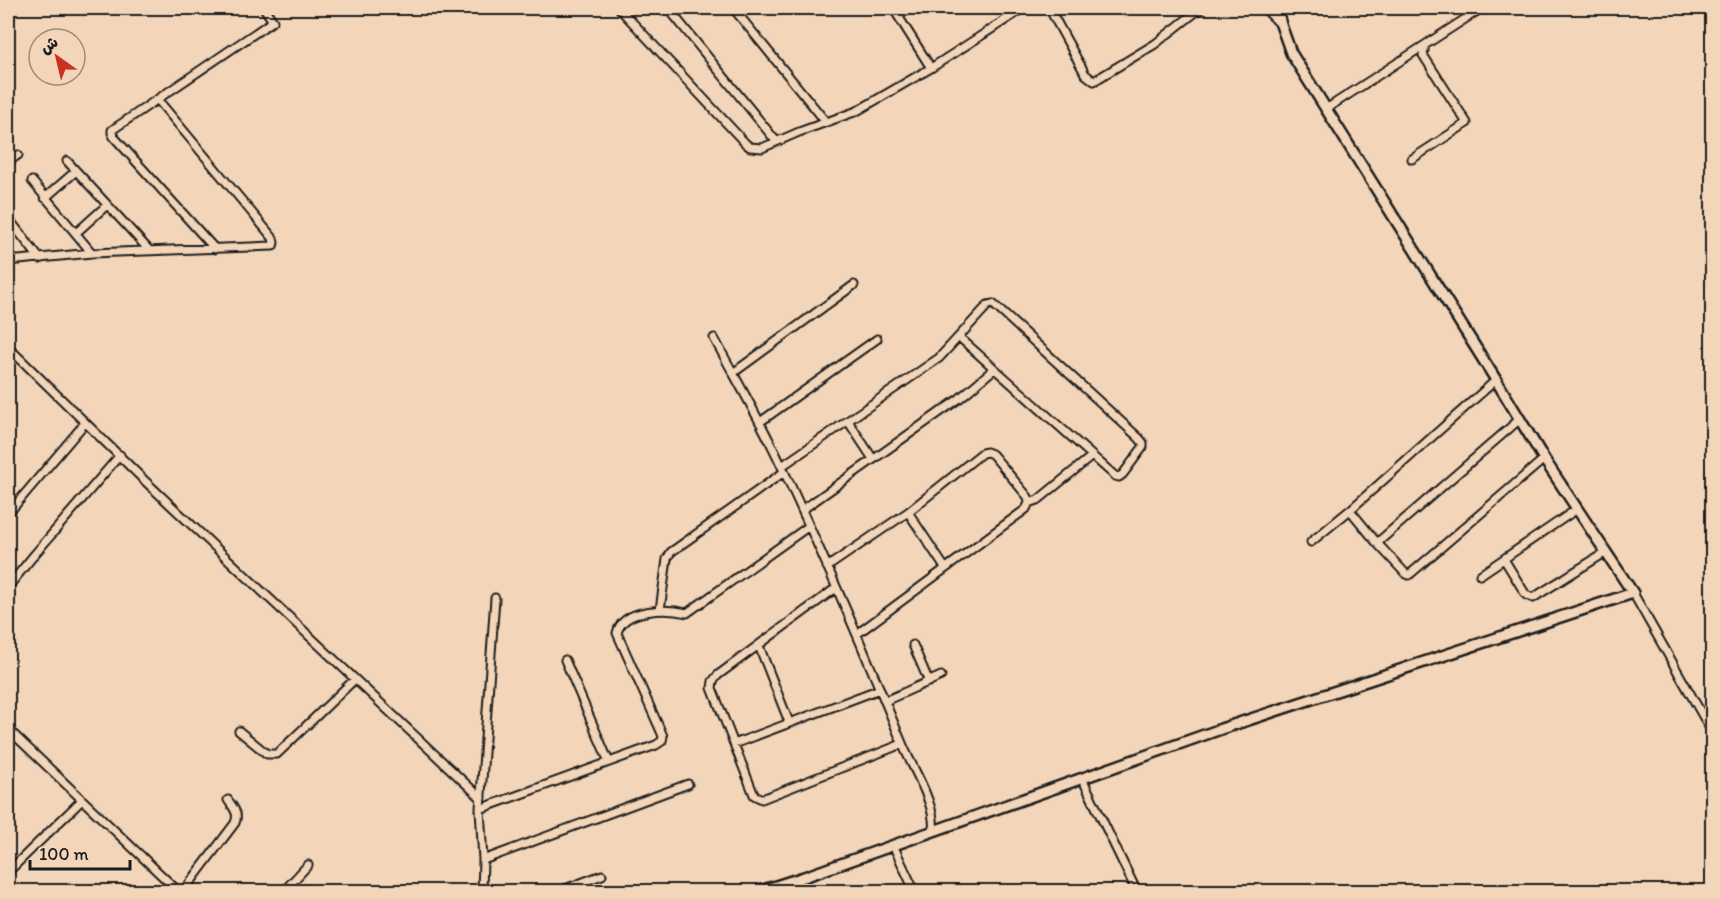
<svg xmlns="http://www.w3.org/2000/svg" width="1720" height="899" font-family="Itim,'Playpen Sans Arabic',sans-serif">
<rect width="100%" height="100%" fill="#f3d6b9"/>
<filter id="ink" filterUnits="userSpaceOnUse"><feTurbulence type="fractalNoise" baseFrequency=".0167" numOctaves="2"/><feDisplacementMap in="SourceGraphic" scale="12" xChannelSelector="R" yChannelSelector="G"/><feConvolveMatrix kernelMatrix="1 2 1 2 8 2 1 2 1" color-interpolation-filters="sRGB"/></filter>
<g filter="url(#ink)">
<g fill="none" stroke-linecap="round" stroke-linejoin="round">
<g stroke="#1c1c1c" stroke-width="11">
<path id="street" d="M 126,8 L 134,8
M 619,8 L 746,144 L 750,147 L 762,148 L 799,132 L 857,111 L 931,68 L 1024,8
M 668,8 L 776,141
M 733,8 L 826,122
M 893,8 L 931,68
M 1049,8 L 1082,68 L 1085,74 L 1094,81 L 1155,44 L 1201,8
M 1264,8 L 1281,25
M 898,15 L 912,8
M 1326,109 L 1482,8
M 1412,159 L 1467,123 L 1423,55 L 1425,45
M 67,161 L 149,250
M 8,162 L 18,155
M 32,181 L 92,253
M 45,198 L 76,171
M 8,218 L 40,259
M 76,233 L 107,205
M 215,249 L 114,137 L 112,133 L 112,130 L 273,21 L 264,8
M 8,261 L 92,253 L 273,246 L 274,243 L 273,238 L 158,100
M 714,338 C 737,381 762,423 782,467 C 825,558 864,650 902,743 C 912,768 937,805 933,831
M 8,347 L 144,480 L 481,798
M 733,373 L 854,285
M 848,421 L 873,459
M 760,422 L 877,339
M 782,466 L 939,358 L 988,305 L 993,304 L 1139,438 L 1143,443 L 1143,447 L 1123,474 L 1119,477 L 1115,476 L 959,337
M 1029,503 L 1038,500 L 1092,456
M 12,509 L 85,423
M 802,510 L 960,398 L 994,369
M 1350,510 L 1377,543 L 1405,573 L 1409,575 L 1544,459
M 908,512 L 945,568
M 1311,542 L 1350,510 L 1496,380
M 1377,543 L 1520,419
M 1504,559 L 1526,595 L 1533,598 L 1606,552
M 827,567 L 908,512 L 982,453 L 987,452 L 992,454 L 1028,497 L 1029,503 L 1026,509 L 857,634
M 1480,575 L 1577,509
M 8,587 L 34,555 L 120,455
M 836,588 L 718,675 L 713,681 L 712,688 L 754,795 L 762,799 L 902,744
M 1633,593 L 1712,732
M 660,610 L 667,559 L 671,552 L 784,472
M 913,645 L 929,682
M 759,646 L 789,722
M 565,660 L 609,762
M 885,701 L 941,676
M 8,729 L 179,892
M 239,731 L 267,754 L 277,754 L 355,679
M 734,744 L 880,689
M 1082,778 L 1137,892
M 480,809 L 656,745 L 662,741 L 663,736 L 617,633 C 623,608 667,608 687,613 L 809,526
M 893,845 L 915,892
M 483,860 L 688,784
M 8,872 L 82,800
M 183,892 L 235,823 C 239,813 234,809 228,800
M 283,892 L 308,865
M 482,892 L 483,860 L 480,809 L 495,598
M 557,892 L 602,875
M 1019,892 L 1024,890"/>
</g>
<g stroke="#1c1c1c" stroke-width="14">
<path id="secondary" d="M 757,892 L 804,877 L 1221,729 L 1633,593 L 1544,459 L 1496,380 L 1291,53 L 1281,25 L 1277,8"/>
</g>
<use href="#street" stroke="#f3d6b9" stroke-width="7"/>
<use href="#secondary" stroke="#f3d6b9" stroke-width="9"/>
</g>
</g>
<rect width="1720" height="899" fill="none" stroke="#f3d6b9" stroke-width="30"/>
<rect x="15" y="15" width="1690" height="869" fill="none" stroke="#1c1c1c" stroke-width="2" filter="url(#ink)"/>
<g transform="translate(57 57) rotate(326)"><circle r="28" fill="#f3d6b9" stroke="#9d8c7a" stroke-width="1.5"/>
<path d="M0-4.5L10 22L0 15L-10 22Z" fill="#c8321e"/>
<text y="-9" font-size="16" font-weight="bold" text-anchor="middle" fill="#1c1c1c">ش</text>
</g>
<path d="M30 860v9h100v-9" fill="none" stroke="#1c1c1c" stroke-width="3"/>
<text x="39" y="860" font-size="18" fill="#1c1c1c" stroke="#f3d6b9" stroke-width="4.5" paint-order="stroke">100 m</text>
</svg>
